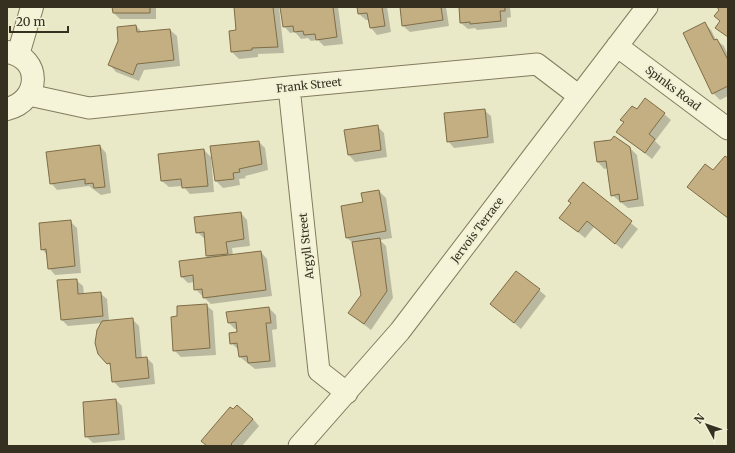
<svg xmlns="http://www.w3.org/2000/svg" width="735" height="453" font-family="Merriweather,serif">
<rect width="100%" height="100%" fill="#e9e8c7"/>
<path fill="#0003" d="M 113,7 L 156,7 L 156,19 L 120,19 L 114,13 Z
M 235,7 L 279,7 L 284,53 L 258,54 L 258,57 L 239,59 L 232,52 L 230,31 L 237,30 Z
M 281,7 L 338,7 L 343,44 L 324,46 L 318,40 L 311,41 L 308,38 L 301,39 L 295,32 L 290,33 L 284,26 Z
M 358,7 L 387,7 L 391,32 L 377,35 L 371,28 L 369,20 L 366,20 L 359,14 Z
M 401,7 L 446,7 L 449,26 L 410,32 L 403,26 Z
M 460,7 L 510,7 L 511,17 L 507,18 L 507,27 L 477,30 L 475,28 L 468,29 L 461,23 Z
M 704,23 L 711,30 L 716,40 L 724,46 L 728,55 L 728,96 L 720,100 L 713,93 Z
M 136,26 L 143,33 L 170,30 L 177,36 L 180,66 L 144,70 L 139,81 L 116,72 L 110,65 Z
M 484,110 L 491,116 L 494,143 L 454,148 L 448,141 Z
M 637,110 L 664,114 L 671,120 L 655,141 L 661,147 L 652,159 L 618,132 Z
M 377,126 L 384,133 L 387,157 L 355,162 L 349,155 L 345,131 Z
M 259,142 L 265,148 L 268,170 L 245,176 L 246,178 L 239,179 L 240,185 L 223,188 L 216,181 L 211,147 Z
M 595,143 L 630,148 L 637,155 L 644,206 L 628,208 L 612,195 L 608,168 L 604,169 L 598,162 Z
M 100,146 L 106,153 L 111,193 L 101,195 L 89,186 L 57,190 L 51,183 Z
M 204,150 L 211,157 L 214,192 L 190,194 L 183,186 L 169,187 L 162,181 L 159,155 Z
M 728,159 L 728,219 L 689,187 L 714,172 Z
M 583,183 L 638,229 L 622,249 L 594,227 L 585,238 L 561,218 L 572,204 Z
M 379,191 L 386,198 L 392,238 L 380,240 L 386,246 L 393,298 L 371,330 L 349,313 L 362,295 L 353,243 L 347,238 L 364,203 Z
M 241,213 L 247,220 L 250,246 L 232,248 L 233,256 L 261,252 L 267,259 L 272,296 L 211,304 L 195,289 L 195,282 L 188,283 L 182,277 L 210,258 L 207,256 L 205,239 L 197,232 Z
M 70,221 L 77,228 L 81,273 L 55,275 L 49,268 L 47,255 L 42,249 Z
M 517,272 L 546,296 L 521,329 L 492,304 Z
M 76,280 L 83,286 L 84,294 L 100,293 L 107,299 L 109,321 L 132,319 L 139,326 L 142,358 L 147,358 L 153,364 L 155,384 L 120,388 L 113,381 L 112,367 L 99,354 L 102,323 L 68,326 L 62,320 Z
M 206,305 L 213,311 L 216,355 L 181,357 L 174,350 L 178,317 Z
M 269,308 L 276,315 L 277,329 L 272,330 L 276,367 L 255,369 L 240,357 L 239,350 L 231,343 L 238,333 L 238,329 L 235,329 L 229,323 Z
M 116,400 L 122,406 L 125,440 L 93,443 L 86,436 Z
M 253,419 L 259,426 L 242,446 L 208,446 Z"/>
<path fill="#c3af81" stroke="#7f6d47" d="M 112,7 L 150,7 L 150,13 L 113,13 Z
M 234,7 L 273,7 L 278,47 L 252,48 L 252,50 L 231,52 L 229,31 L 236,30 Z
M 280,7 L 333,7 L 337,37 L 316,40 L 315,34 L 304,35 L 303,31 L 294,32 L 293,26 L 283,27 Z
M 357,7 L 382,7 L 385,26 L 370,28 L 367,13 L 358,14 Z
M 400,7 L 441,7 L 443,20 L 402,26 Z
M 459,7 L 505,7 L 505,11 L 500,11 L 501,21 L 470,24 L 470,22 L 460,23 Z
M 728,7 L 728,37 L 715,28 L 720,21 L 714,16 L 719,10 L 717,7 Z
M 705,22 L 714,40 L 717,39 L 728,60 L 728,86 L 712,94 L 683,33 Z
M 136,25 L 137,32 L 170,29 L 174,60 L 137,64 L 133,75 L 108,65 L 118,41 L 117,27 Z
M 645,98 L 665,113 L 649,134 L 655,139 L 645,153 L 616,132 L 624,122 L 620,120 L 632,106 L 637,109 Z
M 485,109 L 488,137 L 447,142 L 444,113 Z
M 378,125 L 381,150 L 348,155 L 344,130 Z
M 614,136 L 630,147 L 638,199 L 620,202 L 619,194 L 611,196 L 606,161 L 597,162 L 594,142 L 611,140 Z
M 259,141 L 262,164 L 239,169 L 240,172 L 233,173 L 234,179 L 215,181 L 210,146 Z
M 100,145 L 105,187 L 94,188 L 93,183 L 85,184 L 85,179 L 50,184 L 46,152 Z
M 204,149 L 208,186 L 182,188 L 181,179 L 161,181 L 158,154 Z
M 725,156 L 728,158 L 728,218 L 687,187 L 705,164 L 713,170 Z
M 583,182 L 632,221 L 615,244 L 587,221 L 578,232 L 559,218 L 571,203 L 568,201 Z
M 379,190 L 386,231 L 346,238 L 341,206 L 363,202 L 361,193 Z
M 241,212 L 244,239 L 226,242 L 228,254 L 206,256 L 204,232 L 196,233 L 194,217 Z
M 71,220 L 75,266 L 48,269 L 46,249 L 41,250 L 39,223 Z
M 380,238 L 387,291 L 364,324 L 348,313 L 361,295 L 352,242 Z
M 261,251 L 266,290 L 203,298 L 202,289 L 194,290 L 193,275 L 181,277 L 179,261 Z
M 516,271 L 540,289 L 514,323 L 490,304 Z
M 77,279 L 78,294 L 101,292 L 103,316 L 61,320 L 57,280 Z
M 207,304 L 210,348 L 173,351 L 171,317 L 177,316 L 177,306 Z
M 269,307 L 271,323 L 266,323 L 270,361 L 248,363 L 247,356 L 239,357 L 237,343 L 230,344 L 229,333 L 237,332 L 236,322 L 228,323 L 226,312 Z
M 133,318 L 136,358 L 147,357 L 149,378 L 112,382 L 110,363 L 107,364 L 98,354 L 95,343 L 97,330 L 102,321 Z
M 116,399 L 119,434 L 85,437 L 83,402 Z
M 237,405 L 253,419 L 231,444 L 233,446 L 207,446 L 201,441 L 230,407 L 233,409 Z"/>
<g fill="none" stroke-linecap="round" stroke-linejoin="round">
<g stroke="#837c5e" stroke-width="23">
<path id="minor" d="M 617,46 L 728,129
M 289,87 L 319,371 L 347,393
M 29,95 L 89,108 L 289,87 L 537,64 L 579,96
M 299,446 L 400,331 L 647,7"/>
</g>
<g stroke="#837c5e" stroke-width="24">
<path id="tertiary" d="M 7,52 C 42,57 41,101 7,109
M 18,55 L 32,7"/>
</g>
<use href="#minor" stroke="#f5f4d9" stroke-width="21"/>
<use href="#tertiary" stroke="#f5f4d9" stroke-width="22"/>
</g>
<g text-anchor="middle" dominant-baseline="central" stroke-width="4" stroke-linejoin="round" paint-order="stroke">
<g font-size="11" fill="#353020" stroke="#f1f1d5">
<text transform="translate(309 85) rotate(-6)">Frank Street</text>
<text transform="translate(673 88) rotate(37)">Spinks Road</text>
<text transform="translate(477 230) rotate(-53)">Jervois Terrace</text>
<text transform="translate(306 246) rotate(-96)">Argyll Street</text>
</g>
</g>
<rect width="735" height="453" fill="none" stroke="#353020" stroke-width="16"/>
<g transform="translate(707 425) rotate(310)" stroke="#f1f1d5" stroke-width="3" paint-order="stroke">
<path d="M0-3L7 15L0 10L-7 15Z" fill="#353020"/>
<text y="-6" font-size="11" font-weight="bold" text-anchor="middle" fill="#353020">N</text>
</g>
<path d="M10 26v6h58v-6" fill="none" stroke="#353020" stroke-width="2"/>
<text x="16" y="26" font-size="12" fill="#353020" stroke="#f1f1d5" stroke-width="3" paint-order="stroke">20 m</text>
</svg>
